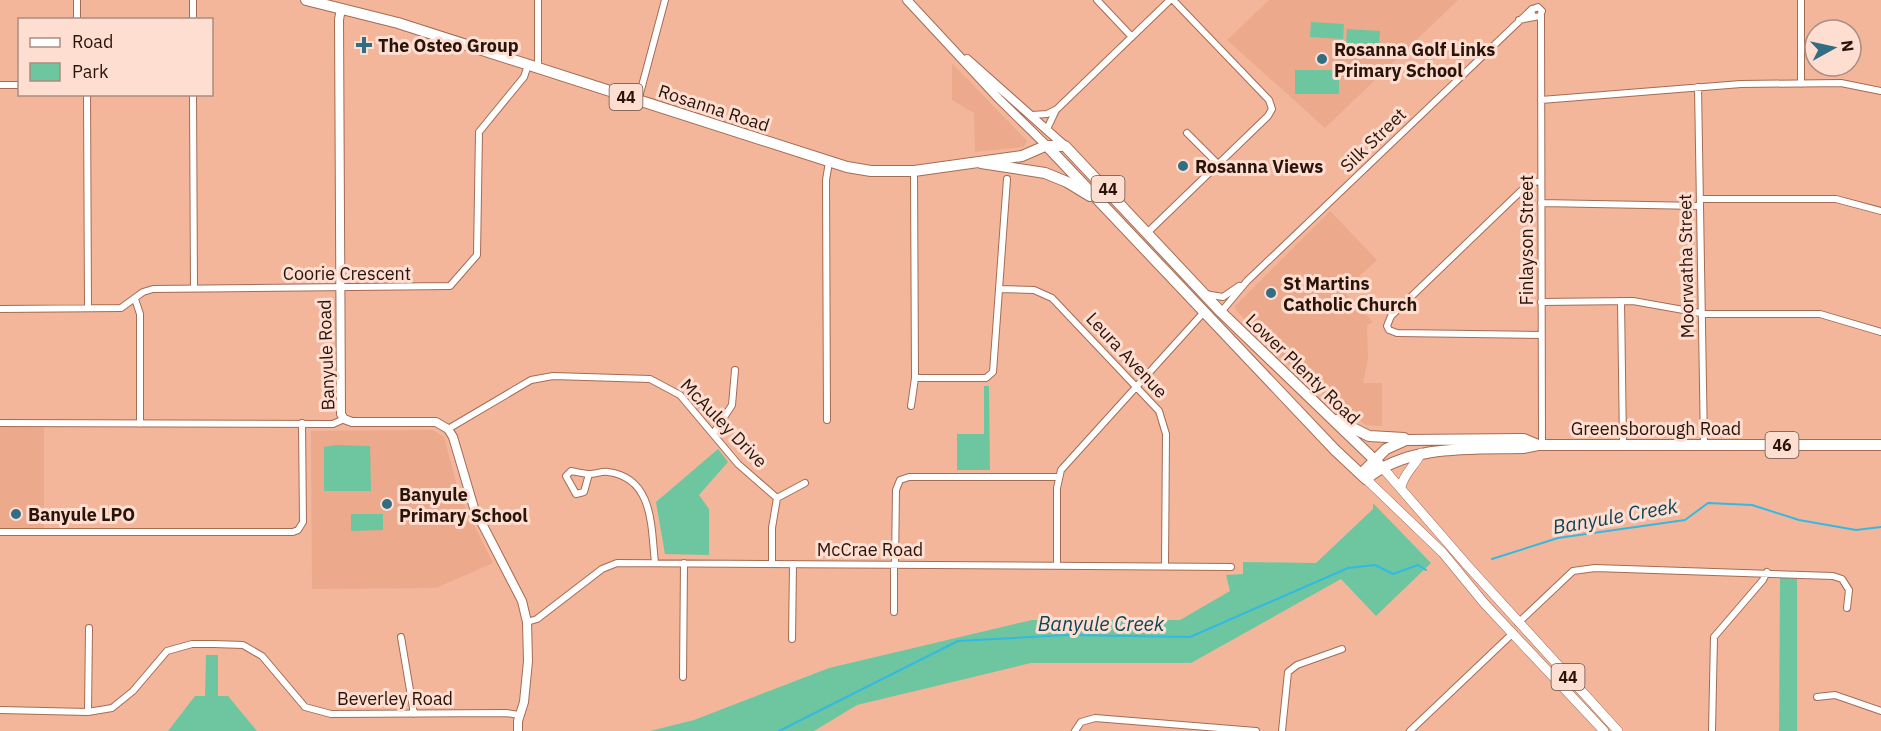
<svg xmlns="http://www.w3.org/2000/svg" width="1881" height="731" font-family="'IBM Plex Sans',sans-serif">
<rect width="100%" height="100%" fill="#f3b69b"/>
<path fill="#eca98b" d="M 1269,0 L 1458,0 L 1325,128 L 1227,40 Z
M 952,63 L 1027,141 L 1024,147 L 975,152 L 974,113 L 952,100 Z
M 1330,211 L 1377,260 L 1343,291 L 1373,322 L 1367,325 L 1368,359 L 1363,383 L 1382,383 L 1382,426 L 1366,425 L 1329,399 L 1280,356 L 1236,310 L 1235,306 Z
M 0,427 L 44,427 L 44,528 L 0,528 Z
M 433,430 L 444,437 L 460,497 L 493,563 L 436,588 L 312,589 L 311,431 Z"/>
<path fill="#6dc6a0" d="M 1311,22 L 1344,24 L 1343,39 L 1310,37 Z
M 1347,29 L 1380,31 L 1379,45 L 1346,43 Z
M 1295,70 L 1339,70 L 1339,94 L 1295,94 Z
M 984,386 L 989,386 L 990,470 L 957,470 L 957,434 L 984,434 Z
M 335,445 L 370,446 L 371,491 L 324,491 L 324,447 Z
M 718,449 L 728,462 L 699,495 L 709,509 L 709,555 L 665,554 L 656,502 Z
M 1373,503 L 1431,563 L 1376,616 L 1341,579 L 1191,663 L 1031,663 L 857,705 L 814,731 L 650,731 L 694,720 L 829,668 L 1032,620 L 1180,620 L 1230,591 L 1226,575 L 1243,574 L 1243,562 L 1316,563 L 1373,509 Z
M 351,514 L 383,514 L 383,530 L 351,531 Z
M 1780,576 L 1797,579 L 1797,731 L 1779,731 Z
M 206,655 L 218,655 L 218,696 L 228,696 L 257,731 L 168,731 L 195,696 L 205,696 Z"/>
<g fill="none" stroke-linecap="round" stroke-linejoin="round">
<path stroke="#34b9e3" stroke-width="2" d="M 1492,559 L 1558,538 L 1685,520 L 1708,503 L 1752,505 L 1799,520 L 1856,530 L 1881,527
M 779,731 L 958,641 L 1068,635 L 1190,637 L 1348,568 L 1375,565 L 1393,574 L 1418,565 L 1426,570"/>
<g stroke="#a46c54" stroke-width="8">
<path id="street" d="M 77,0 L 77,20
M 193,0 L 193,20
M 538,0 L 538,68
M 1097,0 L 1132,37
M 1801,0 L 1801,84
M 1541,15 L 1542,445
M 1519,20 L 1540,16 L 1542,11 L 1538,7 L 1531,10 L 1533,17
M 0,85 L 20,85
M 1698,87 L 1704,444
M 87,94 L 88,308
M 193,94 L 194,288
M 1541,100 L 1741,84 L 1841,83 L 1881,91
M 638,101 L 665,0
M 1032,115 L 1047,114 L 1057,109 L 1170,0
M 1047,129 L 1056,110
M 1187,133 L 1218,164
M 914,171 L 915,378 L 986,378 L 993,372 L 1007,179
M 1541,181 L 1534,182 L 1521,191 L 1391,316 L 1387,326 L 1389,330 L 1397,333 L 1541,335
M 1700,199 L 1836,199 L 1881,211
M 1541,203 L 1700,206
M 1148,232 L 1268,116 L 1272,109 L 1269,100 L 1173,0
M 1000,289 L 1034,290 L 1052,298 L 1159,411 L 1166,434 L 1165,566
M 1205,294 L 1223,297 L 1239,286
M 135,299 L 140,314 L 140,424
M 1621,301 L 1623,444
M 1541,302 L 1633,301 L 1706,314 L 1820,314 L 1881,332
M 0,309 L 121,308 L 143,292 L 153,289 L 450,286 L 477,255 L 479,132 L 524,77 L 528,65
M 1221,312 L 1247,281 L 1532,9
M 911,406 L 915,378
M 827,420 L 826,180 L 829,162
M 0,423 L 333,424 L 344,419
M 448,429 L 531,380 L 553,376 L 650,379 L 680,395 L 738,464 L 777,498 L 772,528 L 772,564
M 713,434 L 732,405 L 735,370
M 589,474 L 584,492 L 576,494 L 566,476 L 571,471 C 577,472 584,474 590,474 C 596,474 602,471 608,472 C 654,478 651,527 655,563
M 777,498 L 805,483
M 0,532 L 293,532 L 298,530 L 303,522 L 302,423
M 894,564 L 894,612
M 895,564 L 896,490 L 900,480 L 909,477 L 1058,477
M 1057,565 L 1057,488 L 1061,470 L 1204,312
M 527,622 L 537,619 L 602,569 L 617,563 L 1231,567
M 1518,623 L 1573,571 L 1595,568 L 1833,576 L 1842,579 L 1849,590 L 1847,608
M 401,637 L 414,714
M 792,639 L 793,564
M 683,677 L 684,563
M 1817,697 L 1835,695 L 1881,711
M 0,710 L 88,712 L 112,708 L 133,691 L 167,651 L 192,644 L 214,644 L 243,645 L 262,656 L 305,707 L 331,714 L 506,713 L 519,715
M 88,712 L 89,628
M 1075,731 L 1081,722 L 1095,718 L 1256,731
M 1282,731 L 1288,672 L 1297,665 L 1342,649
M 1410,731 L 1512,634
M 1712,731 L 1714,637 L 1763,580 L 1767,572"/>
</g>
<g stroke="#a46c54" stroke-width="10">
<path id="secondary" d="M 907,0 L 999,99 L 1047,146
M 341,8 L 339,20 L 341,414 L 344,419 L 352,422 L 436,422 L 448,429 L 453,437 L 474,508 L 522,601 L 527,622 L 528,661 L 524,702 L 518,721 L 518,731
M 967,59 L 1065,146"/>
</g>
<g stroke="#a46c54" stroke-width="10">
<path id="primary" d="M 1382,467 L 1467,565 L 1618,731
M 1366,479 L 1443,553 L 1484,603 L 1604,731
M 1401,487 C 1404,473 1415,466 1421,453"/>
</g>
<g stroke="#a46c54" stroke-width="12">
<path id="highway" d="M 306,0 L 398,23 L 847,167 L 871,171 L 914,171 L 1022,156 L 1045,146 L 1065,146 L 1221,312 L 1382,467
M 1047,146 L 1335,450 L 1366,479 C 1409,444 1471,449 1523,448 L 1538,445 L 1881,445
M 981,163 L 1045,173 L 1067,182 L 1090,196
M 1337,420 L 1369,436 L 1404,438
M 1361,474 L 1386,449 L 1406,440 L 1524,439 L 1538,445"/>
</g>
<use href="#street" stroke="#fff" stroke-width="6"/>
<use href="#secondary" stroke="#fff" stroke-width="8"/>
<use href="#primary" stroke="#fff" stroke-width="9"/>
<use href="#highway" stroke="#fff" stroke-width="10"/>
</g>
<g fill="#316e84" stroke="#feded1" stroke-width="2">
<path d="M361 36h6v6h6v6h-6v6h-6v-6h-6v-6h6z"/>
<circle cx="1322" cy="59" r="6"/>
<circle cx="1183" cy="166" r="6"/>
<circle cx="1271" cy="293" r="6"/>
<circle cx="387" cy="504" r="6"/>
<circle cx="16" cy="514" r="6"/>
</g>
<g text-anchor="middle" dominant-baseline="central" stroke-width="6" stroke-linejoin="round" paint-order="stroke">
<g fill="#feded1" stroke="#6a5146" stroke-width="1.5">
<rect x="609.5" y="84" width="33" height="26" rx="4.5"/>
<rect x="1091.5" y="176" width="33" height="26" rx="4.5"/>
<rect x="1765.5" y="432" width="33" height="26" rx="4.5"/>
<rect x="1551.5" y="664" width="33" height="26" rx="4.5"/>
</g>
<g font-size="16" font-weight="bold" fill="#2a140a">
<text x="626" y="97">44</text>
<text x="1108" y="189">44</text>
<text x="1782" y="445">46</text>
<text x="1568" y="677">44</text>
</g>
<g font-size="18" font-weight="bold" fill="#2a140a" stroke="#feded1" text-anchor="start">
<text x="378" y="45">The Osteo Group</text>
<text x="1334" y="49">Rosanna Golf Links<tspan x="1334" dy="21">Primary School</tspan></text>
<text x="1195" y="166">Rosanna Views</text>
<text x="1283" y="283">St Martins<tspan x="1283" dy="21">Catholic Church</tspan></text>
<text x="399" y="494">Banyule<tspan x="399" dy="21">Primary School</tspan></text>
<text x="28" y="514">Banyule LPO</text>
</g>
<g font-size="18" fill="#2a140a" stroke="#feded1">
<text transform="translate(714 108) rotate(18)">Rosanna Road</text>
<text transform="translate(1373 140) rotate(-44)">Silk Street</text>
<text transform="translate(1526 240) rotate(-90)">Finlayson Street</text>
<text transform="translate(1686 266) rotate(-91)">Moorwatha Street</text>
<text x="347" y="273">Coorie Crescent</text>
<text transform="translate(326 355) rotate(-92)">Banyule Road</text>
<text transform="translate(1127 355) rotate(47)">Leura Avenue</text>
<text transform="translate(1303 369) rotate(44)">Lower Plenty Road</text>
<text transform="translate(724 423) rotate(46)">McAuley Drive</text>
<text x="1656" y="428">Greensborough Road</text>
<text x="870" y="549">McCrae Road</text>
<text x="395" y="698">Beverley Road</text>
</g>
<g font-size="20" font-style="italic" fill="#0e4557" stroke="#feded1">
<text transform="translate(1615 516) rotate(-10)">Banyule Creek</text>
<text x="1101" y="623">Banyule Creek</text>
</g>
</g>
<rect x="18" y="18" width="195" height="78" fill="#feded1" stroke="#a98d81" stroke-width="1.5"/>
<rect x="30" y="38" width="30" height="9" fill="#ffffff" stroke="#a98d81" stroke-width="1.5"/>
<text x="72" y="48" font-size="18" fill="#2a140a">Road</text>
<rect x="30" y="63" width="30" height="18" fill="#6dc6a0" stroke="#a98d81" stroke-width="1.5"/>
<text x="72" y="78" font-size="18" fill="#2a140a">Park</text>
<g transform="translate(1833 48) rotate(82)"><circle r="28" fill="#feded1" stroke="#a98d81" stroke-width="1.5"/>
<path d="M0-4.5L10 22L0 15L-10 22Z" fill="#316e84"/>
<text y="-9" font-size="16" font-weight="bold" text-anchor="middle" fill="#2a140a">N</text>
</g>
</svg>
